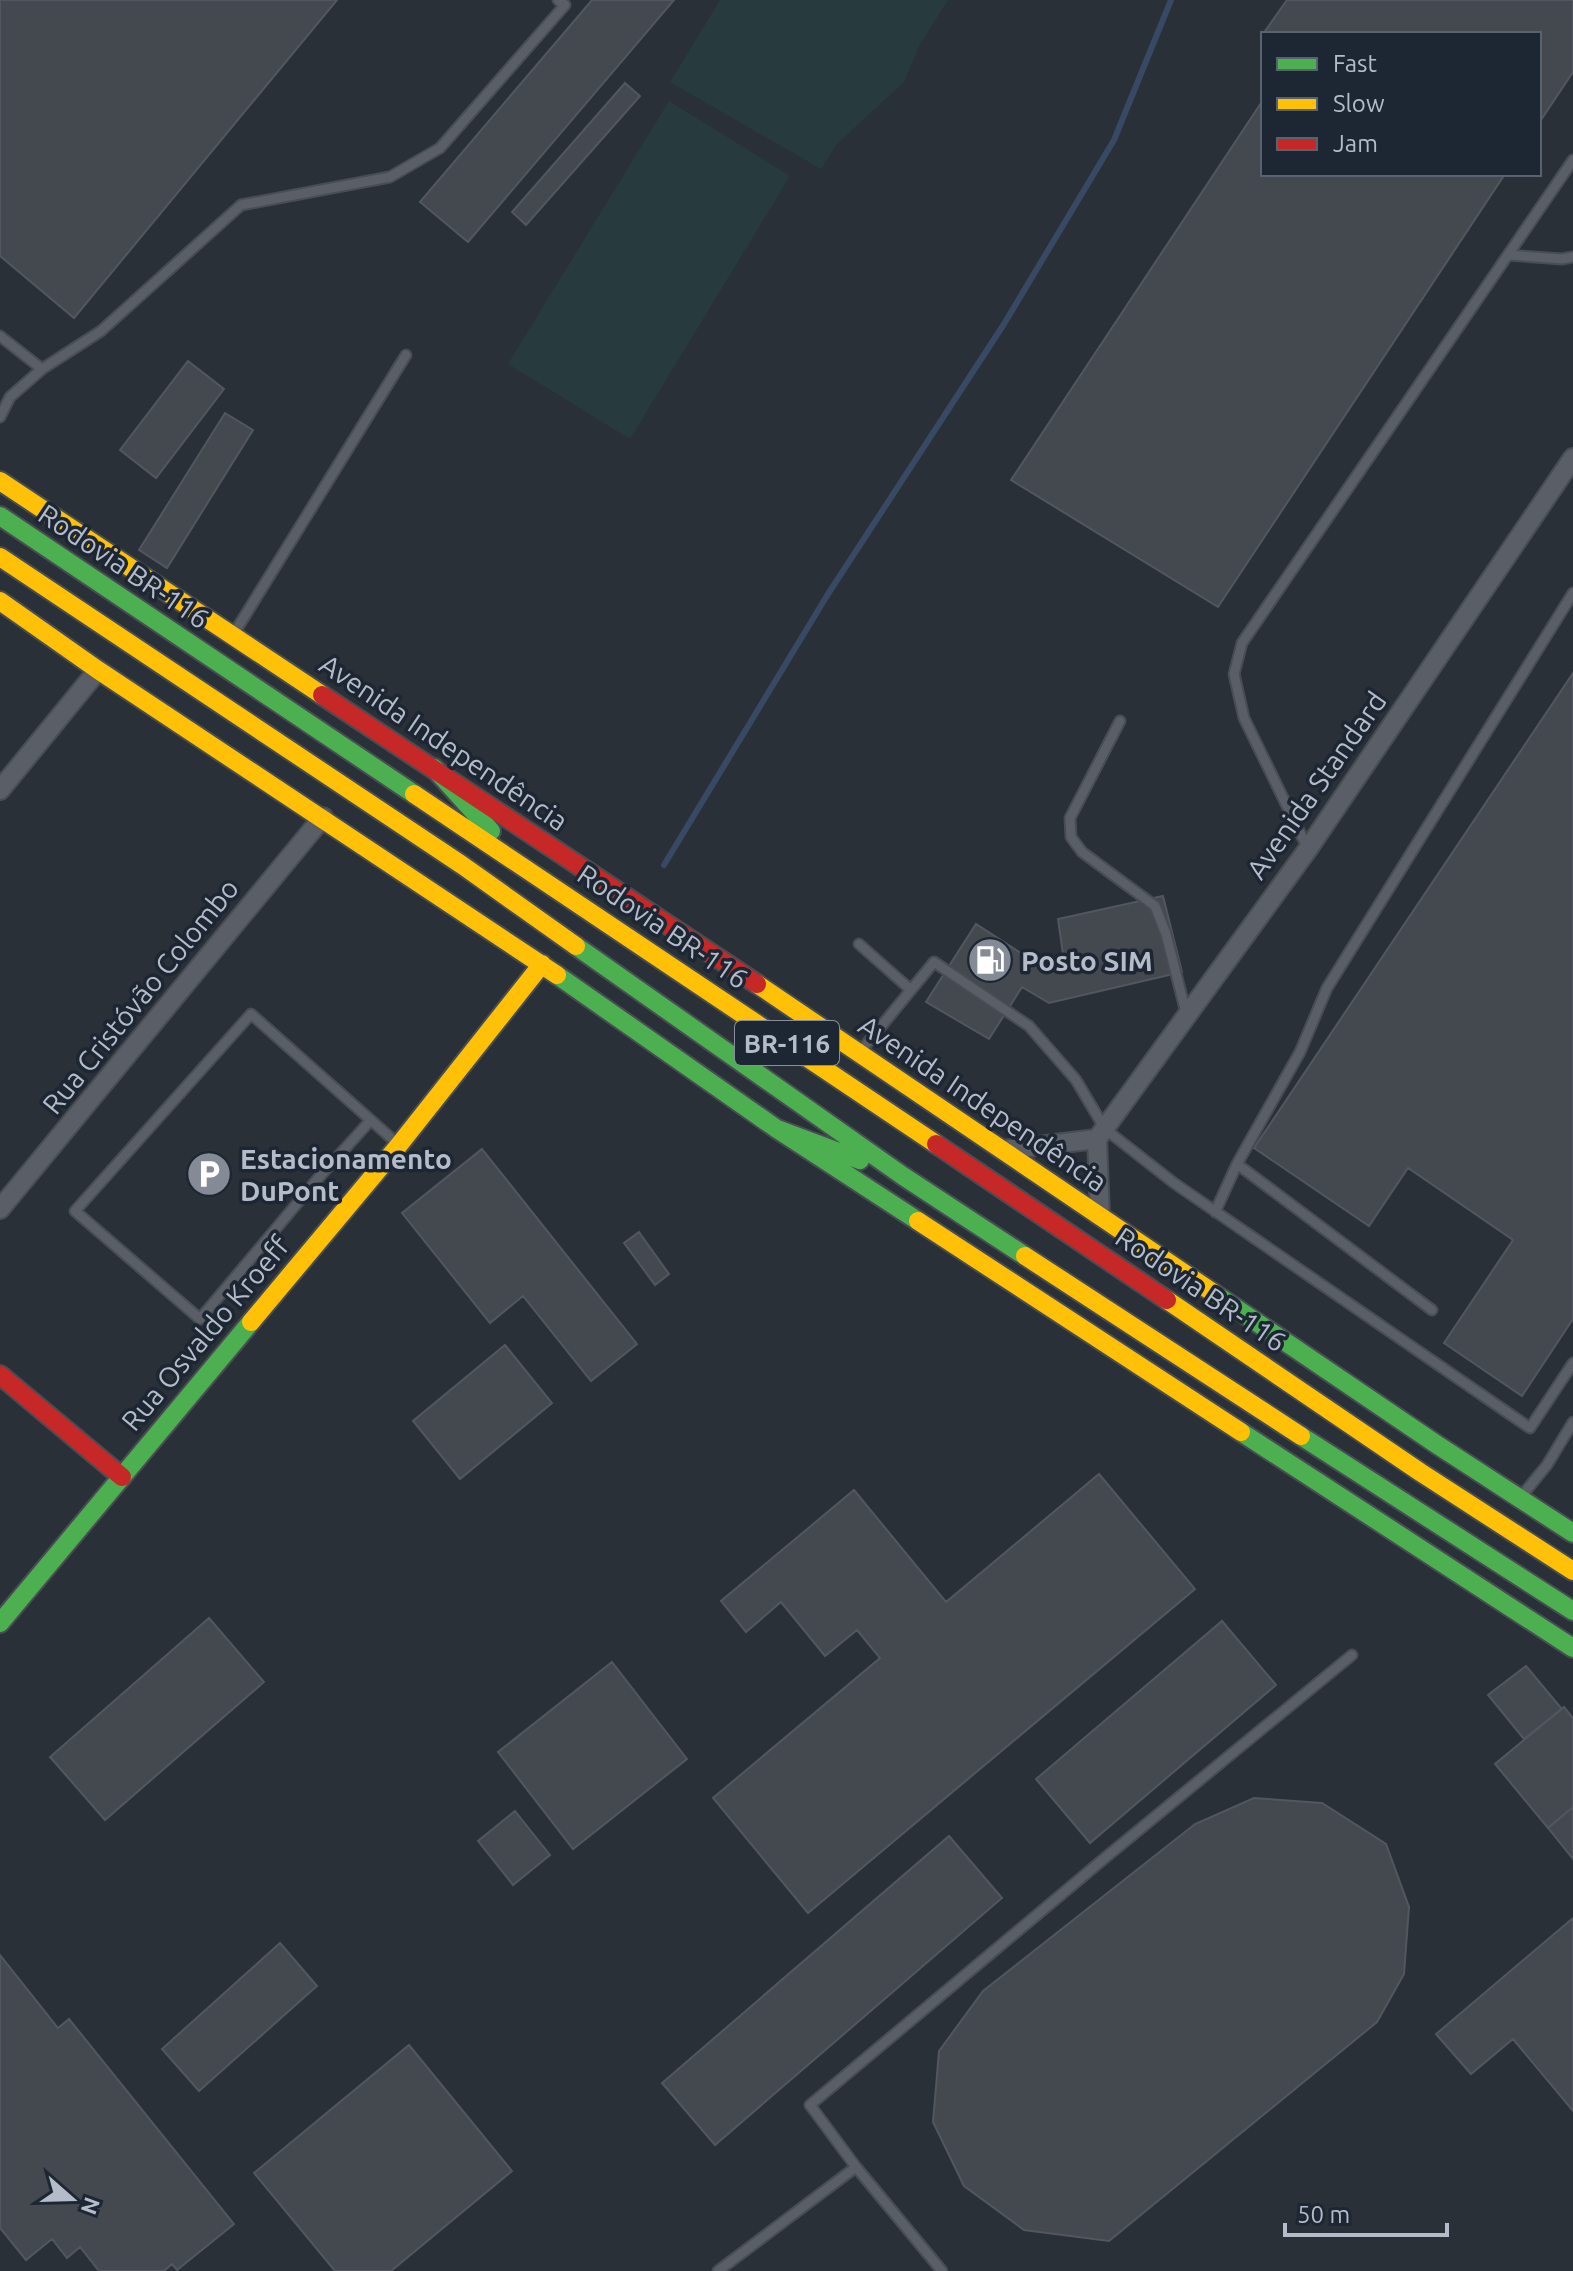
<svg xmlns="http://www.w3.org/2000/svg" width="1573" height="2271" font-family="Ubuntu,sans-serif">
<rect width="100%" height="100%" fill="#2a3038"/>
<path fill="#273a3e" d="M 720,0 L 948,0 L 919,46 L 904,82 L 836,145 L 821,169 L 670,82 Z
M 669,101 L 790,176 L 630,439 L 508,364 Z"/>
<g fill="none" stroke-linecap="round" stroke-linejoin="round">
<path stroke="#384963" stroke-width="6" d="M 664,865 L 828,594 L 1004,324 L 1114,140 L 1171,0"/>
</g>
<path fill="#444950" stroke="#52575f" stroke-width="2" d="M 0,0 L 337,0 L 74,318 L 0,256 Z
M 592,0 L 674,0 L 468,242 L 420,202 Z
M 1287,0 L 1573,0 L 1573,72 L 1539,123 L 1539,34 L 1263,34 Z
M 625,83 L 640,96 L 526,225 L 512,212 Z
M 1263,100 L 1263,174 L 1505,174 L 1218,607 L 1011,480 Z
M 188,361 L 224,389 L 156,478 L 120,450 Z
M 225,413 L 253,430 L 167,568 L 139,550 Z
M 1573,673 L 1573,1319 L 1522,1396 L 1444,1343 L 1513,1240 L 1408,1168 L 1369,1226 L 1254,1148 Z
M 1163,896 L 1182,972 L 1049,1003 L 1022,987 L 989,1039 L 926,1002 L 976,924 L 1047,970 L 1065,968 L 1058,919 Z
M 482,1149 L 637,1344 L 591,1381 L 523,1296 L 490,1323 L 402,1213 Z
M 639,1232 L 669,1274 L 655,1285 L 624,1243 Z
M 505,1345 L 552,1403 L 460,1479 L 413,1421 Z
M 1099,1474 L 1195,1589 L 808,1913 L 713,1798 L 880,1658 L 857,1630 L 825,1656 L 781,1602 L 746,1632 L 721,1601 L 854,1490 L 946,1602 Z
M 209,1618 L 264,1682 L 105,1820 L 50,1757 Z
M 1222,1621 L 1276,1685 L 1090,1843 L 1036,1779 Z
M 612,1662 L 687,1759 L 573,1849 L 498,1752 Z
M 1526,1666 L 1562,1709 L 1524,1739 L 1488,1695 Z
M 1564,1707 L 1573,1718 L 1573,1807 L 1548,1828 L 1495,1764 Z
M 1254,1798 L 1322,1803 L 1386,1844 L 1409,1907 L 1404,1974 L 1377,2022 L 1109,2241 L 1024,2230 L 964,2186 L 933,2122 L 939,2051 L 983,1991 L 1195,1824 Z
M 1573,1807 L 1573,1859 L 1548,1828 Z
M 515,1811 L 550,1855 L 513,1885 L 478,1841 Z
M 949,1836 L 1002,1898 L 715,2145 L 662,2083 Z
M 1573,1918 L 1573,2111 L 1513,2039 L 1471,2074 L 1436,2034 Z
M 280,1943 L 317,1986 L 199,2091 L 162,2049 Z
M 0,1955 L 58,2028 L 69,2019 L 234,2224 L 177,2270 L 172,2264 L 164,2271 L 99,2271 L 80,2247 L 67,2258 L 52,2239 L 26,2260 L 0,2228 Z
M 409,2045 L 512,2171 L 391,2271 L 335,2271 L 254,2173 Z"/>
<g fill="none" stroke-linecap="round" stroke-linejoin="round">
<g stroke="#484c53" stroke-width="13">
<path id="lane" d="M 1508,255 L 1562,259 L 1573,257
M 0,336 L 42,369 L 10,397 L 0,417
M 42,369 L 101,331 L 241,205 L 390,177 L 440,148 L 565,5 L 558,0
M 233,635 L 406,355
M 1120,721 L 1070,818 L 1071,837 L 1082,852 L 1155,906 L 1166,934 L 1186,1013
M 1308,849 L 1244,718 L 1234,674 L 1242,643 L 1573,160
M 859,944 L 911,990
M 860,1052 L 934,962 L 1029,1026 L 1076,1080 L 1105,1129 L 1174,1183 L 1530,1428 L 1573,1363
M 370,1121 L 321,1175 L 200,1319 L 75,1211 L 251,1014 L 399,1145
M 1237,1164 L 1300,1052 L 1327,988 L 1573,593
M 1215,1212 L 1237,1164 L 1432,1310
M 1520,1498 L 1547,1465 L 1573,1422
M 718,2271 L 856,2167
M 942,2271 L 856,2167 L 810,2105 L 1106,1857 L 1352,1655"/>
</g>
<g stroke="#484c53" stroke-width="22">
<path id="street" d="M 0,790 L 98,670
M 1003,1150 L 1097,1139
M 0,1209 L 323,817
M 1100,1215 L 1097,1139 L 1308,849 L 1573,458"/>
</g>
<g stroke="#484c53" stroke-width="22">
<path id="fast" d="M 0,516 L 414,794
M 434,768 L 491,831
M 576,946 L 903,1176 L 1025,1256
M 557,975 L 777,1129 L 918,1221
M 777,1129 L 860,1160
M 1212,1292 L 1436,1444 L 1573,1533
M 1241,1432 L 1573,1648
M 1301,1436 L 1573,1611
M 0,1623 L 251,1322"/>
</g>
<g stroke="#484c53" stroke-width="22">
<path id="slow" d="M 0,481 L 322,695
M 0,557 L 462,865 L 576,946
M 0,601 L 98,670 L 557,975
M 414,794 L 936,1144
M 757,984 L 1212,1292
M 918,1221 L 1241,1432
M 1025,1256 L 1301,1436
M 1167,1300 L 1420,1472 L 1573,1571
M 251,1322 L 399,1145 L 542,964"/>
</g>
<g stroke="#484c53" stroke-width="22">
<path id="jam" d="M 322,695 L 757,984
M 936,1144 L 1167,1300
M 0,1375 L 122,1477"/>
</g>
<use href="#lane" stroke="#5a5e66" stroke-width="9"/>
<use href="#street" stroke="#5a5e66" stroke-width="18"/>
<use href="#fast" stroke="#4caf50" stroke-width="18"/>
<use href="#slow" stroke="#ffc107" stroke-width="18"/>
<use href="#jam" stroke="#c62828" stroke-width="18"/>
</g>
<defs>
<g id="fuel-disc" transform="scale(2.3)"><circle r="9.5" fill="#848b96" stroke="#1d2633"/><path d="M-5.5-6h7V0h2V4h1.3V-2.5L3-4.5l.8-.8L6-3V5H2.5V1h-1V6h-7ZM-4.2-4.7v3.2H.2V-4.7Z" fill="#fff"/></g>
<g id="parking-disc" transform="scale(2.3)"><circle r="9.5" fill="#848b96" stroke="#1d2633"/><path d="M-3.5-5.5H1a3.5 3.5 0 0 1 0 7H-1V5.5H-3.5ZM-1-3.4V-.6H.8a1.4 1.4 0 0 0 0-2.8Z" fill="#fff"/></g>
</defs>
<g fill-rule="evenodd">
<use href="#fuel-disc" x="990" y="960"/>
<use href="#parking-disc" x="209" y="1174"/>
</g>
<g text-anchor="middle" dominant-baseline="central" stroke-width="7" stroke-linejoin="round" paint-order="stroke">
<rect fill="#1d2633" stroke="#878f9c" stroke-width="2" x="735" y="1021" width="104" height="44" rx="6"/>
<g font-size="26" font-weight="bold" fill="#b4bcc9">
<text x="787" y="1043">BR-116</text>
</g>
<g font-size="28" fill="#b4bcc9" stroke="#1d2633">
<text transform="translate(124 566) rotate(34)">Rodovia BR-116</text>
<text transform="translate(444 742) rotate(34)">Avenida Independência</text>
<text transform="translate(1316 785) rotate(-55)">Avenida Standard</text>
<text transform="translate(663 926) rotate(34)">Rodovia BR-116</text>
<text transform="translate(140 996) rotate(-51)">Rua Cristóvão Colombo</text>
<text transform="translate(983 1103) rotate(34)">Avenida Independência</text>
<text transform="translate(1201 1289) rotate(34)">Rodovia BR-116</text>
<text transform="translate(205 1333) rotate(-50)">Rua Osvaldo Kroeff</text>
</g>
<g font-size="28" font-weight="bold" fill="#b4bcc9" stroke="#1d2633" text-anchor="start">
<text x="1021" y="960">Posto SIM</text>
<text x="240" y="1158">Estacionamento<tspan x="240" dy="32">DuPont</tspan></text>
</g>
</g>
<rect x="1261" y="32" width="280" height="144" fill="#1d2633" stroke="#59626f" stroke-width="2"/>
<rect x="1277" y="58" width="40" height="12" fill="#4caf50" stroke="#59626f" stroke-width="2"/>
<text x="1333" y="72" font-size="24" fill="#b4bcc9">Fast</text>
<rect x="1277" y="98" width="40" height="12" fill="#ffc107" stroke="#59626f" stroke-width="2"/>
<text x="1333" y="112" font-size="24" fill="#b4bcc9">Slow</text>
<rect x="1277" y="138" width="40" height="12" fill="#c62828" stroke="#59626f" stroke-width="2"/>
<text x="1333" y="152" font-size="24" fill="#b4bcc9">Jam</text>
<g transform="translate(72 2199) rotate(110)" stroke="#1d2633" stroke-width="6" paint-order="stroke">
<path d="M0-6L14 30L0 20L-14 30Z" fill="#b4bcc9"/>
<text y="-12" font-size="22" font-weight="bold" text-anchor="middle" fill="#b4bcc9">N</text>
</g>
<path d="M1285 2223v12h162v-12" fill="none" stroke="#b4bcc9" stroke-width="4"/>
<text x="1297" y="2223" font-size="24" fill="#b4bcc9" stroke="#1d2633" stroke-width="6" paint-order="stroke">50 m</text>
</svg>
